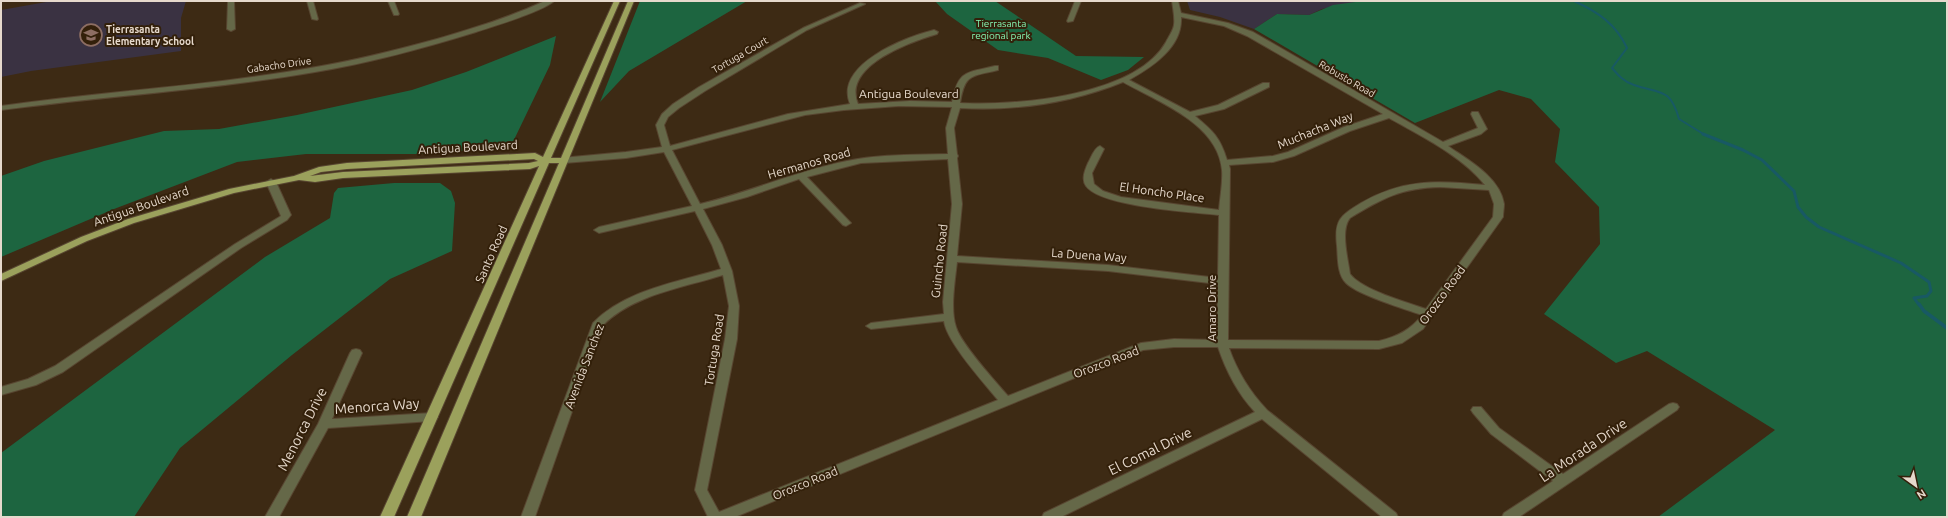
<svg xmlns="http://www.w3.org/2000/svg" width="1948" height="518" font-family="Ubuntu,sans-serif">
<rect width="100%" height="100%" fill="#3d2a14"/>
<path fill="#3a3242" d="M 52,1 L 186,1 L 181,18 L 181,51 L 31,71 L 1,77 L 1,10 Z
M 1187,1 L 1363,1 L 1322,9 L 1309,15 L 1277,14 L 1254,29 L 1220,17 L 1190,10 Z"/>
<path fill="#1d6540" d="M 640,1 L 747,1 L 629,71 L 600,102 Z
M 935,1 L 995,1 L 1076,56 L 1144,57 L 1128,70 L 1101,80 L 1048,58 L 998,50 L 947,14 Z
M 1363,1 L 1947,1 L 1947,517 L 1658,517 L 1775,430 L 1647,351 L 1616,363 L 1544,314 L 1600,244 L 1599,207 L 1555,162 L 1560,129 L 1531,99 L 1499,90 L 1415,123 L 1254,29 L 1277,14 L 1309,15 L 1333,5 Z
M 556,36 L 550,65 L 511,146 L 432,154 L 306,154 L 237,162 L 114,209 L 1,257 L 1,176 L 44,161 L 164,131 L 219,129 L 297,115 L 412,90 L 466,72 Z
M 394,183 L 440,183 L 451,191 L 455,203 L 452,251 L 390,279 L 292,355 L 180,448 L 134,517 L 1,517 L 1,453 L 265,257 L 330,218 L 334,193 L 338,188 Z"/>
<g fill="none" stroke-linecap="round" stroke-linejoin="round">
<path stroke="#185964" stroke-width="2" d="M 1574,1 C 1598,12 1616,24 1627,48 L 1612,68 C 1618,75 1624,82 1634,85 C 1660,94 1670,87 1679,119 L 1705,135"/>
<path stroke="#185964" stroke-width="3" d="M 1703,134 L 1743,150 L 1762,160 L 1794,191 L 1798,207 L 1806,217 L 1819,227 L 1901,263 L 1929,282 L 1931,291 L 1927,296 L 1914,298 L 1919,305"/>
<path stroke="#185964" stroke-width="3.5" d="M 1919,304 L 1924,311 L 1947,328"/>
<g stroke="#584631" stroke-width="2">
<path id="minor" d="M 228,1 L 234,1 L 235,29 L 231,31 L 227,29 Z
M 307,1 L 313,1 L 318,19 L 317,20 L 312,19 Z
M 388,1 L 394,1 L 399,14 L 398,15 L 394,15 Z
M 545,1 L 554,1 C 542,12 494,26 476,32 C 424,48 370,63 315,72 C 211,90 105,96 1,110 L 1,106 C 106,91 212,86 316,67 C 357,60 397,50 437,39 C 474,28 510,17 545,1 Z
M 1075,1 L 1081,1 L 1073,21 L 1068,22 L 1067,21 Z
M 1172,1 L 1178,1 L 1181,13 L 1228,23 L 1253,32 L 1443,142 L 1478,128 L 1471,114 L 1472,112 L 1478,112 L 1487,129 L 1481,134 L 1448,146 C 1468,160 1500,177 1504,204 C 1504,208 1503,213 1503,217 L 1423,329 L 1402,343 L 1379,349 L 1229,348 C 1237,371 1250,392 1267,410 L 1396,513 L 1398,517 L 1382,517 L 1262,419 L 1061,517 L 1042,517 L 1044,513 L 1255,412 C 1238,394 1226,371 1218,347 L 1174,347 L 1143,350 L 735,517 L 708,517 L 695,490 L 725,339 L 729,306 L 723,275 C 682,288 632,295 602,326 L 535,517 L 521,517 L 593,323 C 625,290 678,282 721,269 L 712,245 L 695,211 L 599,233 L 594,230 L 599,227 L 692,206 L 664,152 L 626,158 L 564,163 L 560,160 L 561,158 L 626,152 L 662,147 L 656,125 L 662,114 L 673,104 L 699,87 L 803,28 L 860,3 L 865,4 L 807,30 L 705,91 L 679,108 L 668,117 L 664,125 L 670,146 L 788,114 L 850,104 C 834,65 905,37 934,30 L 938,32 L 937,34 C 910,42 842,66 858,104 L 910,101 L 952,102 C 958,70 966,73 995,66 L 998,66 L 998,70 C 971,77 965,73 960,103 C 1016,106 1136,96 1166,42 C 1169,36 1173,31 1174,25 C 1175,17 1173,9 1172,1 ZM 1181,17 L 1224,26 L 1247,36 L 1383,114 L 1344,127 L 1288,152 L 1273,156 L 1227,160 C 1220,137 1213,131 1195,116 L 1224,109 L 1269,87 L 1269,83 L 1263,83 L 1218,105 L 1190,112 L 1129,80 C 1152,67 1183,47 1181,17 ZM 1123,82 C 1158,102 1218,123 1222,170 C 1223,183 1220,197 1219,210 L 1121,197 L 1103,191 L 1094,184 L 1092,173 L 1104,149 L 1100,146 C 1094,148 1091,158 1088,163 C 1085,170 1081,179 1086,186 C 1101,207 1192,212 1219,215 L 1218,278 L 1108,265 L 957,256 L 962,204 L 957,158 L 958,156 L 957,154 L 954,128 L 960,108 C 1015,111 1071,103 1123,82 ZM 899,106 L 952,107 L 946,128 L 948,154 C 914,155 880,154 847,161 C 797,171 750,192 700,204 L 672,150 L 805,115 L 844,110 ZM 1389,118 C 1421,136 1462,156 1485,185 C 1437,181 1405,178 1361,203 C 1340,216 1334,220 1337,246 C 1338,258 1337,274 1346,283 C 1358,295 1405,309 1422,315 C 1411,330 1396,337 1379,341 L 1228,340 L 1230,169 L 1229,165 L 1273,162 L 1294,156 L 1350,131 ZM 948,159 L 952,204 L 943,302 L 944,314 L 871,323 L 866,326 L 871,329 L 944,321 C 946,341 984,383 998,400 L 719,512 L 707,490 L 737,339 L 739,306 L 732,271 L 722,245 L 703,209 L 747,197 L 799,179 L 843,225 L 846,226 L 851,223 L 849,221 L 807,177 L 861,163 ZM 1440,187 L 1489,190 L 1494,204 L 1493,217 L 1426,309 C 1406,302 1362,290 1350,274 C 1348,259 1340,230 1350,218 C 1383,198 1401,188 1440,187 ZM 957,262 L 1108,271 L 1218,284 L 1217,340 L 1174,339 L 1141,343 L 1008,396 C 995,381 961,344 956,327 C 950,310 955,280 957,262 Z
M 271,179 L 276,182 L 291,215 L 287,220 L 241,248 L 63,372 L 36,385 L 1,395 L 1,387 L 28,379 L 55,366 L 235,244 L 281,216 L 266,182 Z
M 356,349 L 360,350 L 362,353 L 332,419 L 432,413 L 436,414 L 438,417 L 436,420 L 432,421 L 328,428 L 279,517 L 265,517 L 318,424 L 350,353 L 352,350 Z
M 1673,403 L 1677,404 L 1679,407 L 1677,410 L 1519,517 L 1502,517 L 1504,513 L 1553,481 L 1491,434 L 1473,413 L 1471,410 L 1473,407 L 1481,407 L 1499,428 L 1563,474 L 1669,404 Z"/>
</g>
<g stroke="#584631" stroke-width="2">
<path id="major" d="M 614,1 L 620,1 L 551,158 L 561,158 L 628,1 L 634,1 L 421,517 L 407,517 L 559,163 L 549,163 L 394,517 L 380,517 L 539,166 L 530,169 L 343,178 L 315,182 L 299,180 L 234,193 L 134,223 L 87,241 L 1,281 L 1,274 L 81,237 L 128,219 L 229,189 L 294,176 L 319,167 L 347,163 L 535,153 L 543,157 ZM 534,159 L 538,161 L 529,163 L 343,172 L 310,176 L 321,172 L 347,169 Z"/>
</g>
<use href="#minor" fill="#656848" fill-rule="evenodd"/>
<use href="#major" fill="#9ba15c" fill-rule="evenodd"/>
</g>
<defs>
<g id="school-ring" transform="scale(1.15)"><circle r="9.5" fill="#33200a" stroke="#8d6e63" stroke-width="1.5"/><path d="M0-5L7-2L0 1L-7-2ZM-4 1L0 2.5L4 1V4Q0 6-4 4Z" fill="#8d6e63"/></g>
</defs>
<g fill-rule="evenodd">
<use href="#school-ring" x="91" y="35"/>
</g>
<g text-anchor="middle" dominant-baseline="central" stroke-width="4" stroke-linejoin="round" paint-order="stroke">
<g font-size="10" fill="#85f6b4" stroke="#33200a">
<text x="1001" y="23">Tierrasanta<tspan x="1001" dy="12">regional park</tspan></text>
</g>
<g font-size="10" font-weight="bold" fill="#e6d9cc" stroke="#33200a" text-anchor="start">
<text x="106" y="29">Tierrasanta<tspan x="106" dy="12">Elementary School</tspan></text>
</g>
<g font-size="10" fill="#e6d9cc" stroke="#33200a">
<text transform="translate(740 55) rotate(-30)">Tortuga Court</text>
<text transform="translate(279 65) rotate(-8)">Gabacho Drive</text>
<text transform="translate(1347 79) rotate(30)">Robusto Road</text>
</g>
<g font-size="12" fill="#e6d9cc" stroke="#33200a">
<text x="909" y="93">Antigua Boulevard</text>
<text transform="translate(1315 130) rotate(-22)">Muchacha Way</text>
<text transform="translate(468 147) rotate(-3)">Antigua Boulevard</text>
<text transform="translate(809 163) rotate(-16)">Hermanos Road</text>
<text transform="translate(1162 192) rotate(8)">El Honcho Place</text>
<text transform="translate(141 206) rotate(-19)">Antigua Boulevard</text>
<text transform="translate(491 254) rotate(-66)">Santo Road</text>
<text transform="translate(1089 255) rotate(4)">La Duena Way</text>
<text transform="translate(939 261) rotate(-84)">Guincho Road</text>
<text transform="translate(1442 295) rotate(-54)">Orozco Road</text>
<text transform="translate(1211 308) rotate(-90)">Amaro Drive</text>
<text transform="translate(714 350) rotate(-81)">Tortuga Road</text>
<text transform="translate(1106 362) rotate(-21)">Orozco Road</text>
<text transform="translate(584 366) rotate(-69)">Avenida Sanchez</text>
<text transform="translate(805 483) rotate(-22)">Orozco Road</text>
</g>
<g font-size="14" fill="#e6d9cc" stroke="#33200a">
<text transform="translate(377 406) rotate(-4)">Menorca Way</text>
<text transform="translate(302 429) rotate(-63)">Menorca Drive</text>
<text transform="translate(1583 450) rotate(-34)">La Morada Drive</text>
<text transform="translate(1150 451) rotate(-26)">El Comal Drive</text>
</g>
</g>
<rect width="1948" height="518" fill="none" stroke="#e6d9cc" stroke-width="4"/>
<g transform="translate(1916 486) rotate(147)" stroke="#33200a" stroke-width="3" paint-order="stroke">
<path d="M0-3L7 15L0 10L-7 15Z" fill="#e6d9cc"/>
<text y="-6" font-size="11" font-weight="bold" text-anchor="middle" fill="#e6d9cc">N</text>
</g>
</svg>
